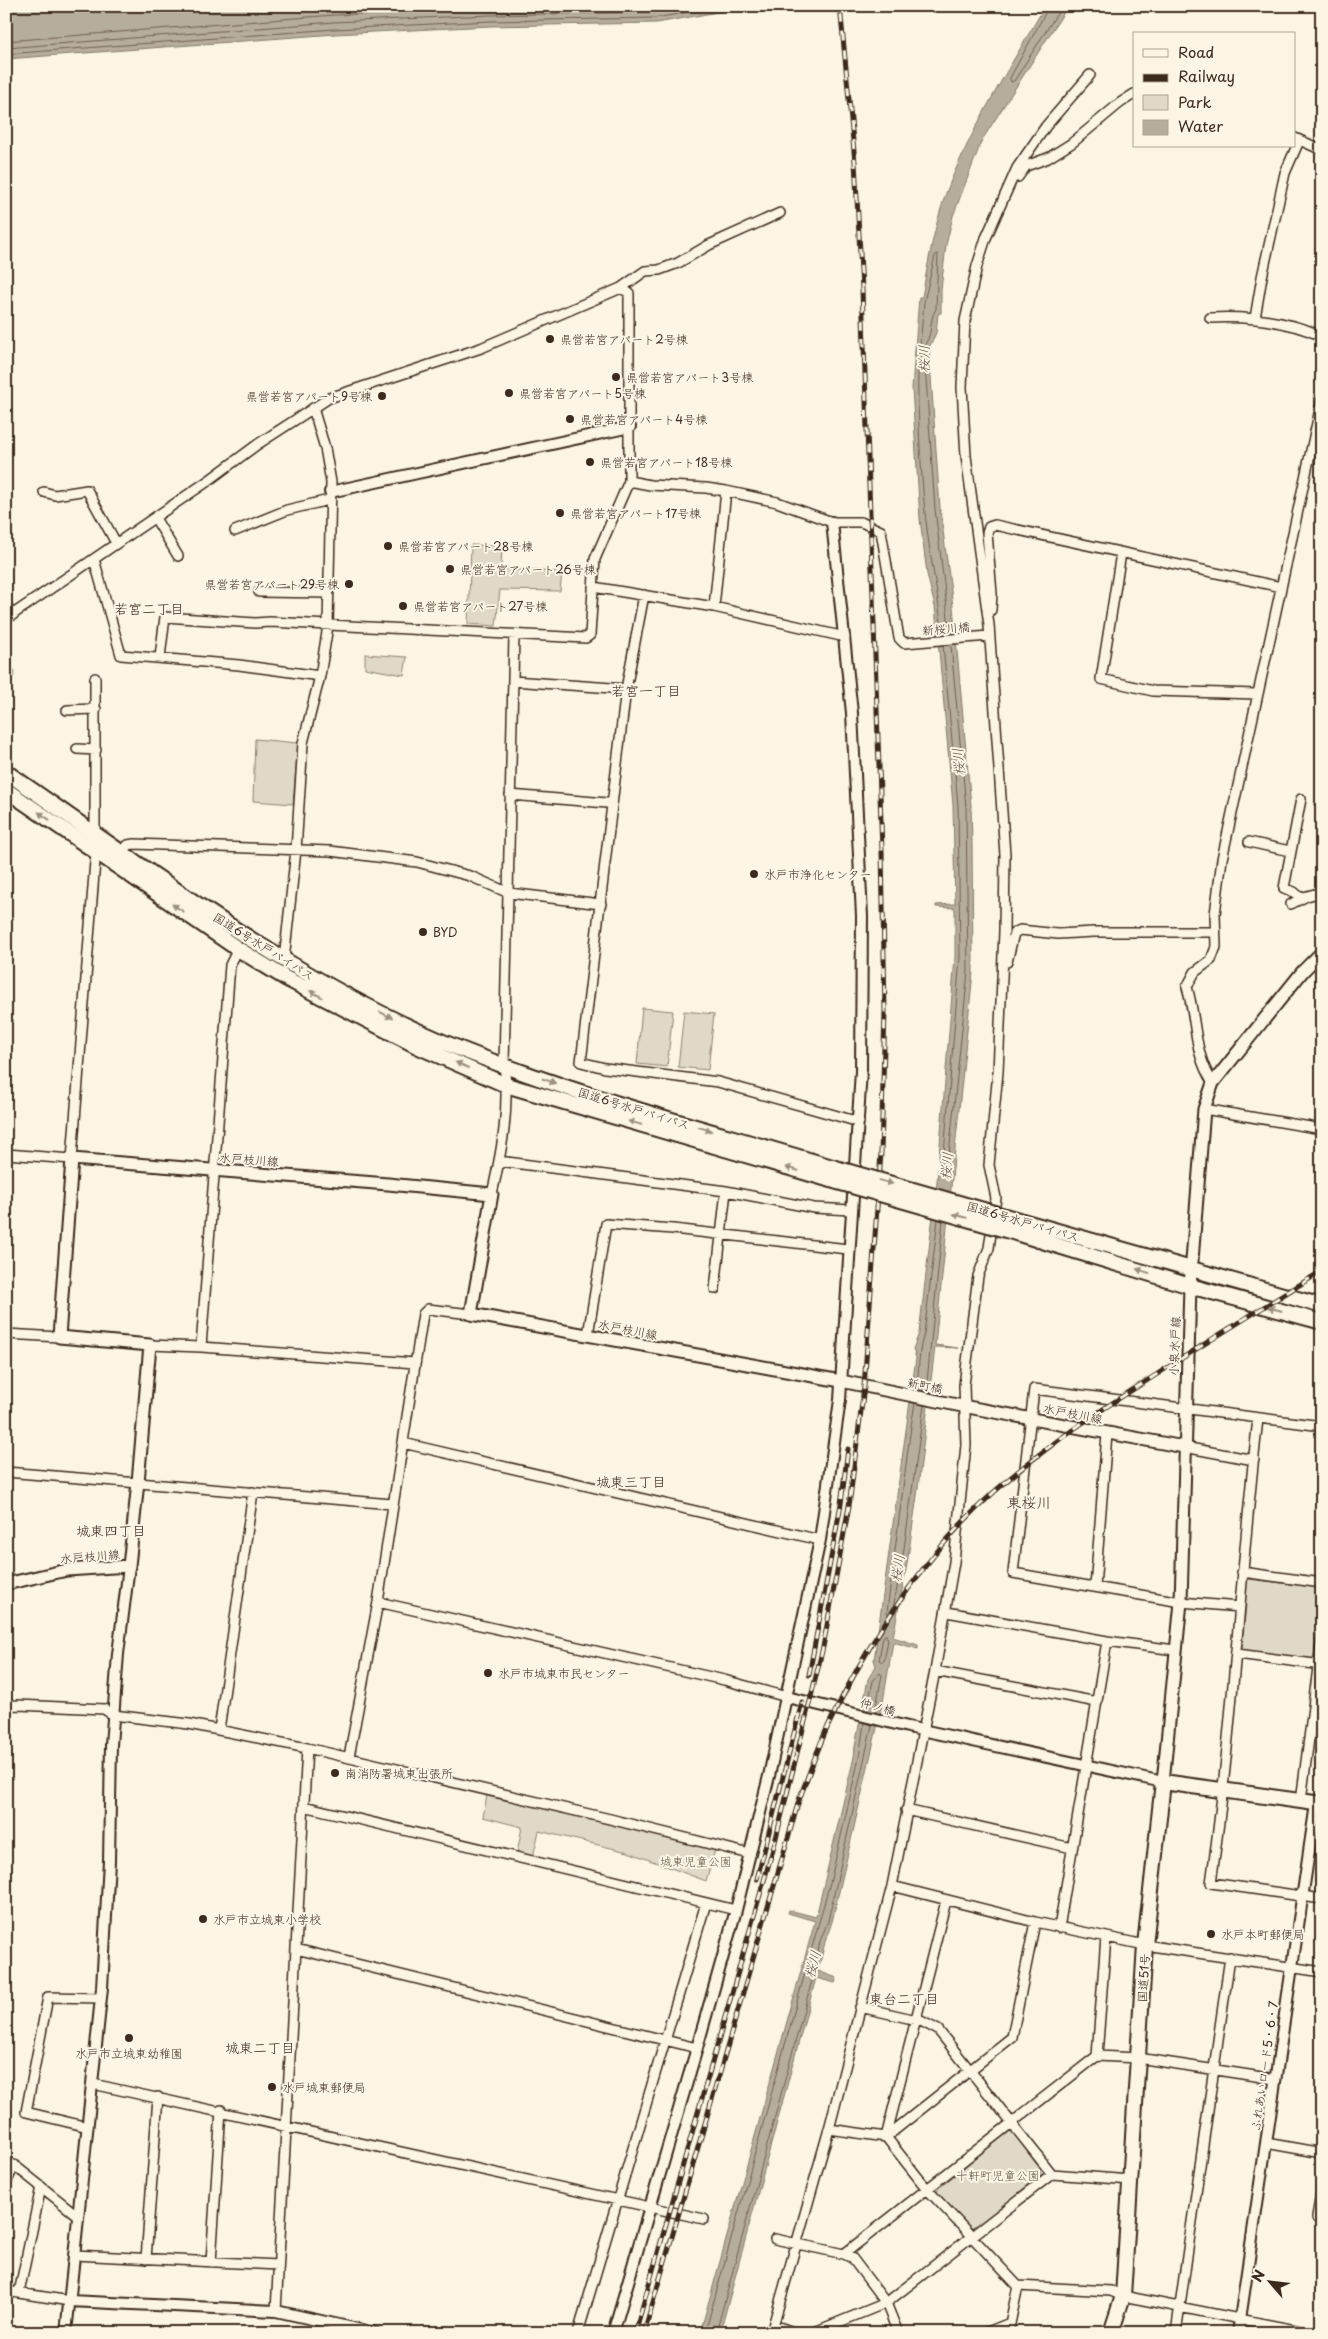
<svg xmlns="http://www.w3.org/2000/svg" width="1328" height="2339" font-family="'Playpen Sans','Klee One',sans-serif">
<rect width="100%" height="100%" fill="#fcf5e5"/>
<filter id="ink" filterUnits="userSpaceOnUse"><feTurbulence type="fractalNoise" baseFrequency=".02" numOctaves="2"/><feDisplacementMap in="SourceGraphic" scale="10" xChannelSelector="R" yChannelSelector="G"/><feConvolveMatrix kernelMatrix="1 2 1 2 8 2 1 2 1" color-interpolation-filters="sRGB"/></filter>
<g filter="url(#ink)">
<path fill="#e0d8c8" stroke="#8e8173" d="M 471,545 L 502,546 L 501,569 L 562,572 L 560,591 L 500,590 L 496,626 L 468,624 Z
M 365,654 L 407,657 L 404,675 L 365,668 Z
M 255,739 L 298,743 L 293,804 L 253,801 Z
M 642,1008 L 673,1011 L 667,1067 L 637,1064 Z
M 684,1011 L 714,1014 L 708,1070 L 678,1067 Z
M 1248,1579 L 1322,1588 L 1315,1656 L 1311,1659 L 1245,1650 L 1242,1648 L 1246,1605 L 1242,1603 L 1245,1580 Z
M 487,1795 L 715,1850 L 706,1881 L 628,1852 L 539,1831 L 533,1857 L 517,1853 L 522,1827 L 483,1817 Z
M 1010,2129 L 1041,2170 L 1041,2175 L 974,2228 L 970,2228 L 937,2193 L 938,2189 Z"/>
<path fill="#b7ad9e" stroke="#85796b" d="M 6,6 L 751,6 L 657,23 L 490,26 L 335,34 L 6,59 Z
M 1045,6 L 1068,6 L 982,140 L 953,216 L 946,245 L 941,290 L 941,313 L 938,314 L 936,333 L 929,348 L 940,508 L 953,606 L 971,806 L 972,843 L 973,972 L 935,1345 L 958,1348 L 935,1347 L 917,1496 L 907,1564 L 893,1637 L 918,1645 L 918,1649 L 893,1642 L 883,1702 L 832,1922 L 825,1942 L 818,1971 L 837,1978 L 835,1983 L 816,1978 L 720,2333 L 700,2333 L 815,1921 L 788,1913 L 789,1910 L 816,1917 L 854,1757 L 855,1746 L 868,1679 L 876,1666 L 874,1660 L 916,1358 L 913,1349 L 919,1333 L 937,1182 L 955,957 L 955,908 L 936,907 L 936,905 L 955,904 L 953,805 L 935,607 L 927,574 L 920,519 L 912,388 L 919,297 L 922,297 C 929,257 936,215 952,178 C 977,118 1013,62 1045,6 Z"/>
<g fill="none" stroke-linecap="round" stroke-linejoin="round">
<path stroke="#6d5e51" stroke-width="1" d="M 1049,6 L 1010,78 L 1011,82 L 1014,81 L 1062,6
M 6,41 L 334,15 L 562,6
M 6,48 L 334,22 L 490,15 L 656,12 L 686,6
M 6,54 L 335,29 L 490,21 L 656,18 L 722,6
M 938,254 L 936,309 C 928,320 934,338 922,347 L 920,345 L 924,302 L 935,256 Z
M 942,634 C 939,596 930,559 926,521 C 923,499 912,358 922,348 L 924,350 L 935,509 L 950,634
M 943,645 L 958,805 L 960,957 L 944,1154 L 947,1156 L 949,1154 L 968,971 L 966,807 L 951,645
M 917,1390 C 919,1371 918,1351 924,1334 L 938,1219
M 926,1392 L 943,1220
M 915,1403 L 911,1426 L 887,1612 L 889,1615 L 892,1613 L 902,1563 L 924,1405
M 886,1635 L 888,1640 L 884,1661 L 882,1662 L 879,1660 L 883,1637 Z
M 867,1710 L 873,1681 L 880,1673 L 882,1675 L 875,1712
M 705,2333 L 831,1879 L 859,1758 L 864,1723
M 716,2333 L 814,1973 L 820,1941 L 828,1921 L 872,1725"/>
<g stroke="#3b2a1e" stroke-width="12">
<path id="minor" d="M 1295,138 L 1322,150
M 1018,177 L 1026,166 L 1048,158 L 1072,143 L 1120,103 L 1134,94
M 621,288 L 645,271 L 659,270 L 678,263 L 709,245 L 780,213
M 1210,318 C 1247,316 1287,321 1322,336
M 1255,318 L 1262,277 L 1285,173 L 1299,141
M 629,481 L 650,485 L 706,488 L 726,491 L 777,502 L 832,522 L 861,522 L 881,531 L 899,638 L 904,643 L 989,636
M 44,492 L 55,495 L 87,490 L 116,543
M 155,518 L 178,556
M 235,531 L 287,510 L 329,500
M 1121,553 L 1101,679 L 1153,691 L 1257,694
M 94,559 L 121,655 L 239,665 L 320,676
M 593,587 L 714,607 L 845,637
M 259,592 L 328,593
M 644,595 L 626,689 L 581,1062 L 605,1068 L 718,1082 L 859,1122
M 6,605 L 13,615
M 714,607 L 726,491
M 991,610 L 992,594 L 987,533 L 989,527 L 995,525 L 1281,587
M 6,619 L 208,481 L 258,444 L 329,398 L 481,348 L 621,288 L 629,293 L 629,481 L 595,559 L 590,635 L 586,638 L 270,622 L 255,623 L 165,617 L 160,657
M 6,673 L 9,673
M 513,681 L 626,689
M 67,710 L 96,709
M 77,749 L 96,750
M 510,795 L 607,803
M 1301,799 L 1284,888 L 1294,892 L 1301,898
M 95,833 L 95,678
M 1249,842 L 1290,851
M 122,852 L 128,845 L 134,844 L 330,851 L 417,862 L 470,876 L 509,893 L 601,904
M 1291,904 L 1307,896 L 1322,892
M 284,960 L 296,850 L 303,743 L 320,676 L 328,626 L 331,482 L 325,448 L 313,408
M 1007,962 L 1014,933 L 1020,930 L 1058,934 L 1094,932 L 1215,932
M 1213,1083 C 1193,1053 1197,1020 1187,987 L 1195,972 L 1211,960 L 1216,947 L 1215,914 L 1222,859 L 1322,400
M 1204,1109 L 1322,1129
M 6,1154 L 72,1159 L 95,861 L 99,850
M 499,1161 L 726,1191 L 814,1208 L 851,1210
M 492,1194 C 502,1150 510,1108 504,1064 L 514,636
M 715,1289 L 726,1191
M 6,1334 L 59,1337
M 588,1335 L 606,1224 L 673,1229 L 848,1249
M 150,1345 L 201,1347 L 415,1363
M 201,1347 L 230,965 L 238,949
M 1258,1419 C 1240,1573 1233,1729 1211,1883 L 1322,1899
M 403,1443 L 820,1540
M 1184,1447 L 1254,1460
M 6,1472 L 392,1504
M 1242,1572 L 1322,1583
M 1095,1587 L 1107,1434
M 378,1602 L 724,1680 L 787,1697
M 1239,1607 L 1181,1602 L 1013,1573 L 1034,1389 L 1322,1426
M 947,1612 L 1107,1641 L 1175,1650
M 1237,1654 L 1322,1665
M 935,1671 L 1097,1702
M 7,1706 L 18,1705 L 104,1709 L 113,1715 L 189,1724 L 307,1748 L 610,1819 L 750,1854
M 219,1730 L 253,1492
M 349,1757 L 378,1602 L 423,1314 L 428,1309 L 471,1314
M 1301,1801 L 1322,1636
M 304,1806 L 736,1910
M 906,1810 L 1072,1848
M 892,1886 L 1035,1922 L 1145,1945 L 1322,1972
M 946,1901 L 886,2137 L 927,2189 L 1018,2286 L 1111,2291 L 1123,2296 L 1311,2333
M 1059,1928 L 1107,1641
M 296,1949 L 697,2048
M 860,2007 L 921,2021 L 938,2030 L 1052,2174
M 1097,2056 L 1106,1937
M 93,2084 L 704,2219
M 88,2127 L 26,2112 L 48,1997 L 101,1998
M 829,2129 L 886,2137 L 1012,2037 L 1035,1922
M 1266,2143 L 1322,2153
M 6,2184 L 14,2165 L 78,2216
M 1322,2186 L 1317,2218 L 1322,2219
M 775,2239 L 844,2254 L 1097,2056 L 1138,2058 L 1275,2079
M 844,2254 L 852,2258 L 886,2303 L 898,2333
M 74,2255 L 278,2265
M 146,2259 L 158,2097
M 211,2262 L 221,2110
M 6,2291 L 70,2301
M 19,2293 L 41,2187
M 276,2311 L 307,1748
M 773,2325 L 796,2333
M 578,2333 L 706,1903
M 771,2333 L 829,2129 L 892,1886 L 935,1671 L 954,1562 L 966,1445 L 964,1385 L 978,1276 L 989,1248 L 996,1198 L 989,1165 L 998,1072 L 1004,931 L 1005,855 L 989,625 L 966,456 L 962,387 L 965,321 L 977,266 L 986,238 L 1017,168 L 1046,126 L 1090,75
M 812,2333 L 886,2303 L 1052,2174 L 1131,2180
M 985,2333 L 1010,2323
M 1008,2333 L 1018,2286
M 1176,2333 L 1230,1957"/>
</g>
<g stroke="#3b2a1e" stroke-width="14">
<path id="tertiary" d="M 330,492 L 630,427
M 787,1697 L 908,1727 L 1163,1782
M 70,2301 L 276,2311 L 375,2333
M 66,2333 L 102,1988 L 109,1861 L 111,1745 L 118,1654 L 129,1566
M 613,2333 L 697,2048 L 736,1910 L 769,1776 L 820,1540 L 840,1400 L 861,1071 L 862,916 L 852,713 L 832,522
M 1238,2333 L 1316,1804"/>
</g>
<g stroke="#3b2a1e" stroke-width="15">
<path id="secondary" d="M 6,1584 L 67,1570 L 129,1566 L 138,1482 L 150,1345 L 59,1337 L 72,1159 L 388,1184 L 492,1194 L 471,1314 L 841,1381 L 957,1405 L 1184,1447
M 1163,1782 L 1181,1602 L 1190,1286 L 1204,1109 L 1213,1083 L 1303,971 L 1322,952"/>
</g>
<g stroke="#3b2a1e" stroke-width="18">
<path id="trunk" d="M 6,772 C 147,869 285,975 443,1042 C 571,1095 707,1129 839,1169
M 6,790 L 238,949 L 287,979 L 417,1046 L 506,1085 L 838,1182
M 1008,1217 L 1322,1306
M 1006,1230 L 1190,1286 L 1322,1322
M 1111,2333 L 1123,2296 L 1145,1945 L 1163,1782 L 1322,1804"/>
</g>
<use href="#minor" stroke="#fcf5e5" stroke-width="9"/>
<use href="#tertiary" stroke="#fcf5e5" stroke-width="10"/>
<use href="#secondary" stroke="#fcf5e5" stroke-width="11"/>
<use href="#trunk" stroke="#fcf5e5" stroke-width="14"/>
<g stroke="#3b2a1e" stroke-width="5">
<path id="rail" d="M 809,1675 L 841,1504 L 848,1449
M 757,1879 L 802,1702
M 635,2333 L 775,1842 L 810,1701 L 823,1647 L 849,1506 L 864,1387 L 881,1153 L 885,1011 L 882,850 L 862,289 L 855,162 L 840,6
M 644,2333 L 799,1800 C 809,1774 818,1747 830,1722 C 863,1652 911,1577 964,1521 C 1021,1462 1089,1417 1159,1373 C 1213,1338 1267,1305 1322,1271"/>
</g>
<use href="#rail" stroke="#fcf5e5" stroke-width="3" stroke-dasharray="9" stroke-linecap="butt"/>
<g stroke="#3b2a1e" stroke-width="18" stroke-linecap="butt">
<path id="trunk-bridge" d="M 839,1169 L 1008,1217
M 838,1182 L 1006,1230"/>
</g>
<use href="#trunk-bridge" stroke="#fcf5e5" stroke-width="14"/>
</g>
<defs><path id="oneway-solid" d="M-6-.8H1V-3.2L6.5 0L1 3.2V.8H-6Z" transform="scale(1.25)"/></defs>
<g fill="#9c9082">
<use href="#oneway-solid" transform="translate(44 816) rotate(-146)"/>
<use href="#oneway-solid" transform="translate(178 908) rotate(-146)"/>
<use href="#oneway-solid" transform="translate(316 994) rotate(-152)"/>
<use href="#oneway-solid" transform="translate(386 1015) rotate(26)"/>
<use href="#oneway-solid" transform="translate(462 1065) rotate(-156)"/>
<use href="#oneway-solid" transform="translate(549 1081) rotate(19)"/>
<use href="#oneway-solid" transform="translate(635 1123) rotate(-164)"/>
<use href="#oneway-solid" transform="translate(705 1129) rotate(17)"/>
<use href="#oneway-solid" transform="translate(792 1169) rotate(-164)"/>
<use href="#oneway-solid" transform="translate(886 1182) rotate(16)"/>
<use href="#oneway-solid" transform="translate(960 1216) rotate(-164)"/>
<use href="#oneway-solid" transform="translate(1143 1271) rotate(-163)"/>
<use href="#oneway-solid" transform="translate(1275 1309) rotate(-165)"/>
</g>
</g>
<g fill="#3b2a1e" stroke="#fcf5e5" stroke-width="2">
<circle cx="550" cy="339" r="5"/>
<circle cx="616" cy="377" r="5"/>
<circle cx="509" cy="393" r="5"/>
<circle cx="382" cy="396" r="5"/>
<circle cx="570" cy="419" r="5"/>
<circle cx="590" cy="462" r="5"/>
<circle cx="560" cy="513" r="5"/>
<circle cx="388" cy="546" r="5"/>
<circle cx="450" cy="569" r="5"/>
<circle cx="349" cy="584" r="5"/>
<circle cx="403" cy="606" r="5"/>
<circle cx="754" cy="874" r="5"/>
<circle cx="423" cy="932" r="5"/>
<circle cx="488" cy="1673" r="5"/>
<circle cx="335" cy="1773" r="5"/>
<circle cx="203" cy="1919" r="5"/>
<circle cx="1211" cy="1934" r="5"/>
<circle cx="129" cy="2038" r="5"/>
<circle cx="272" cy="2087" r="5"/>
</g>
<g text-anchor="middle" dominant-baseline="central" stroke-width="4" stroke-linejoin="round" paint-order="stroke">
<g font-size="12" fill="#3b2a1e" stroke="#fcf5e5" text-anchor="start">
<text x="560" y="339">県営若宮アパート2号棟</text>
<text x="626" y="377">県営若宮アパート3号棟</text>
<text x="519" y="393">県営若宮アパート5号棟</text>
<text x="372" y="396" text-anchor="end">県営若宮アパート9号棟</text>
<text x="580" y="419">県営若宮アパート4号棟</text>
<text x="600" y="462">県営若宮アパート18号棟</text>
<text x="570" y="513">県営若宮アパート17号棟</text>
<text x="398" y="546">県営若宮アパート28号棟</text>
<text x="460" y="569">県営若宮アパート26号棟</text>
<text x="339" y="584" text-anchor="end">県営若宮アパート29号棟</text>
<text x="413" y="606">県営若宮アパート27号棟</text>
<text x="764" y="874">水戸市浄化センター</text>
<text x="433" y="932">BYD</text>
<text x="498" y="1673">水戸市城東市民センター</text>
<text x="345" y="1773">南消防署城東出張所</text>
<text x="213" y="1919">水戸市立城東小学校</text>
<text x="1221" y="1934">水戸本町郵便局</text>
<text x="129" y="2053" text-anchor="middle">水戸市立城東幼稚園</text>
<text x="282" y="2087">水戸城東郵便局</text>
</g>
<g font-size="12" fill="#3b2a1e" stroke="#fcf5e5">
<text transform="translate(946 628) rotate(-5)">新桜川橋</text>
<text transform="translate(264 946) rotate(32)">国道6号水戸バイパス</text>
<text transform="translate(634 1108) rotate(17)">国道6号水戸バイパス</text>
<text transform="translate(249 1159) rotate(4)">水戸枝川線</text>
<text transform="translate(1023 1221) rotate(16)">国道6号水戸バイパス</text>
<text transform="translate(628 1329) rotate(11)">水戸枝川線</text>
<text transform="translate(1174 1346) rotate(-88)">小泉水戸線</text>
<text transform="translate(925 1385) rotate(11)">新町橋</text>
<text transform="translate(1073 1413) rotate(11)">水戸枝川線</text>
<text transform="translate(90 1556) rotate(-5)">水戸枝川線</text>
<text transform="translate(878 1706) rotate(15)">仲ノ橋</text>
<text transform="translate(1143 1978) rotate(-86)">国道51号</text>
<text transform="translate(1264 2066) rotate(-82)">ふれあいロード5・6・7</text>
</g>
<g font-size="12" fill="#645648" stroke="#fcf5e5">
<text x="696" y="1861">城東児童公園</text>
<text x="998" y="2175">十軒町児童公園</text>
</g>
<g font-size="14" font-style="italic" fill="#605144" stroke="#fcf5e5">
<text transform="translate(923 359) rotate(-90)">桜川</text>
<text transform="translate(958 762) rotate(-95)">桜川</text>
<text transform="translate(946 1166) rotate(-84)">桜川</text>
<text transform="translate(897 1568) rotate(-82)">桜川</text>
<text transform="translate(812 1964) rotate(-75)">桜川</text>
</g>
<g font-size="14" fill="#3b2a1e" stroke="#fcf5e5">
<text x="149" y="608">若宮二丁目</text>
<text x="646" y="690">若宮一丁目</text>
<text x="631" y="1481">城東三丁目</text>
<text x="111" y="1530">城東四丁目</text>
<text x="904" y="1998">東台二丁目</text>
<text x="260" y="2047">城東二丁目</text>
</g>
<g font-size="15" fill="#3b2a1e" stroke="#fcf5e5">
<text x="1029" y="1501">東桜川</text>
</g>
</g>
<rect width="1328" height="2339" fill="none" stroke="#fcf5e5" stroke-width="25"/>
<rect x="12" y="12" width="1303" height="2314" fill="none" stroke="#3b2a1e" stroke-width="2" filter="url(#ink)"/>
<rect x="1133" y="32" width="162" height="115" fill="#fcf5e5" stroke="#afa495"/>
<rect x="1143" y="49" width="25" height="8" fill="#fcf5e5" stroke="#afa495"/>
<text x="1178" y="58" font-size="15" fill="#3b2a1e">Road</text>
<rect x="1143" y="74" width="25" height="8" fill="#3b2a1e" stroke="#afa495"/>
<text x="1178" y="82" font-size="15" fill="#3b2a1e">Railway</text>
<rect x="1143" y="95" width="25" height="15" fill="#e0d8c8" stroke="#afa495"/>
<text x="1178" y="108" font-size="15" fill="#3b2a1e">Park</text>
<rect x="1143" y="120" width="25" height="15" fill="#b7ad9e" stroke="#afa495"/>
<text x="1178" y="132" font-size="15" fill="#3b2a1e">Water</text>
<g transform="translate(1270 2282) rotate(298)" stroke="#fcf5e5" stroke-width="4" paint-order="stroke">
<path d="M0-4L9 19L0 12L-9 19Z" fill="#3b2a1e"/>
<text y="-8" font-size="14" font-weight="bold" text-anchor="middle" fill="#3b2a1e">N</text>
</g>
</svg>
